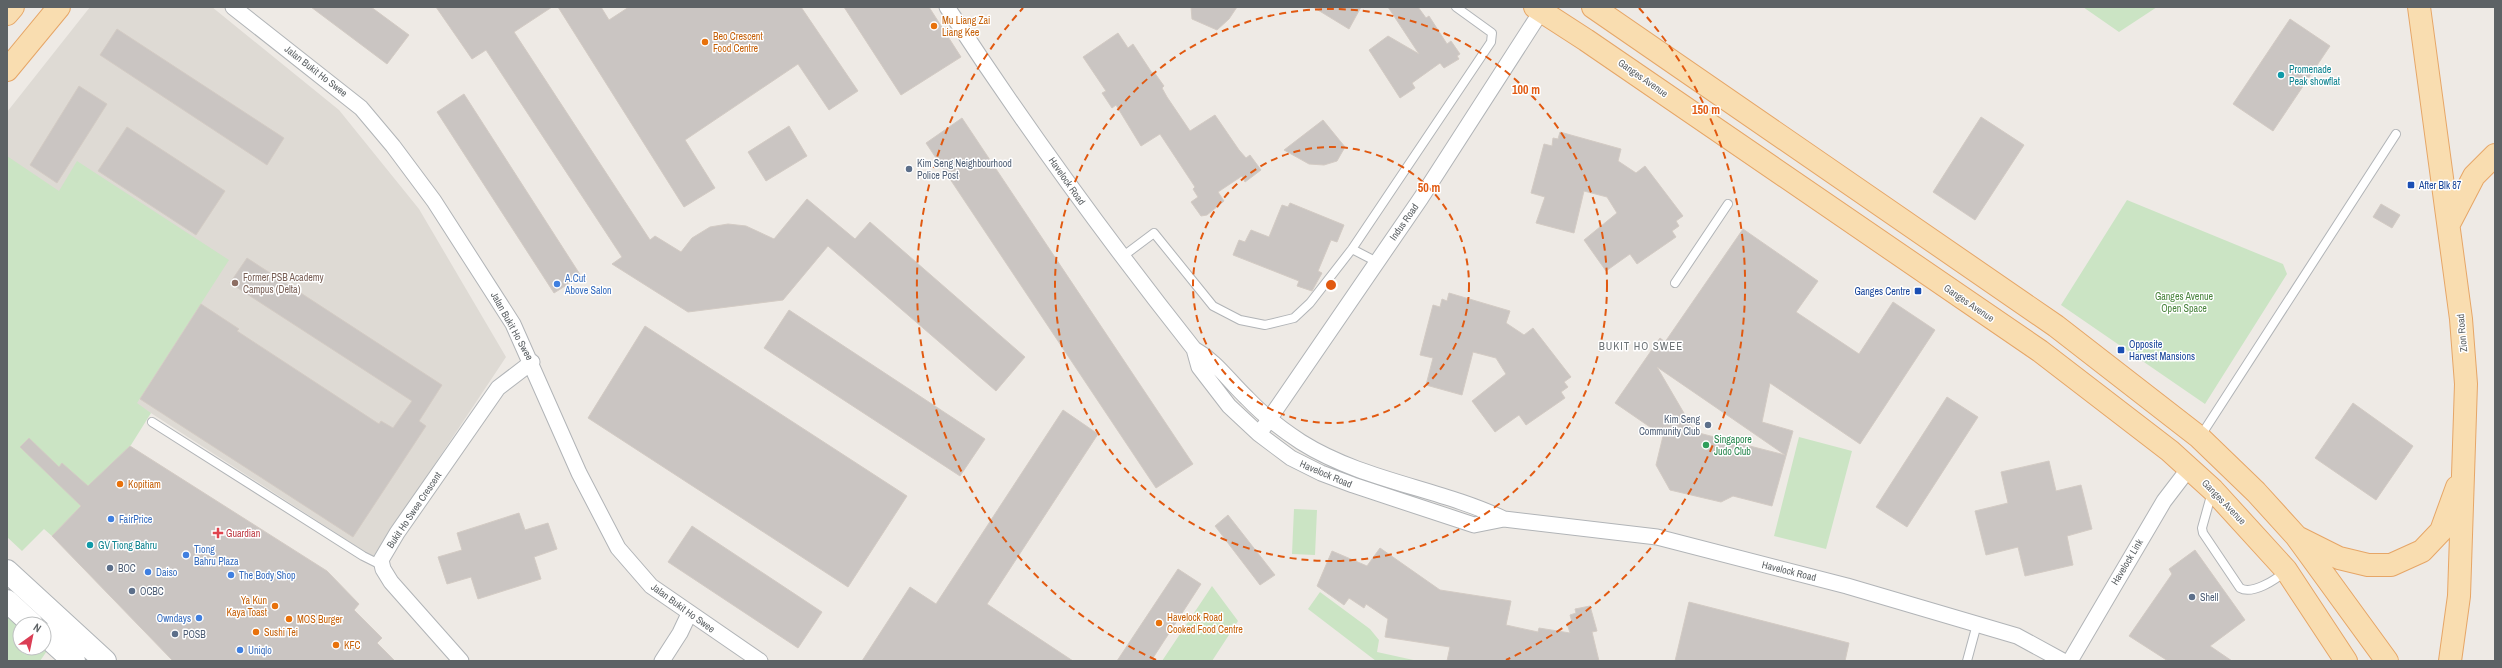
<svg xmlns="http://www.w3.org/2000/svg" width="2502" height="668" font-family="'Archivo Narrow',sans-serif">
<rect width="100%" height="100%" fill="#eeeae5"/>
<path fill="#dedad4" d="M 90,7 L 212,7 L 339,110 L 419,209 L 506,357 L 373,557 L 137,404 L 7,414 L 7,112 Z"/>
<path fill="#cbe4c4" d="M 2083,7 L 2157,7 L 2119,32 Z
M 7,156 L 59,191 L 77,161 L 229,260 L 137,403 L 151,413 L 131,445 L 83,492 L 89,498 L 52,536 L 44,529 L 22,551 L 7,537 Z
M 2127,200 L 2283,264 L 2287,274 L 2205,404 L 2061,305 Z
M 1799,437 L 1852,451 L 1826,549 L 1774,536 Z
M 1294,509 L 1317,510 L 1315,555 L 1292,554 Z
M 1212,586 L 1238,621 L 1212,661 L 1162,661 Z
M 1320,592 L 1370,629 L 1379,640 L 1377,652 L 1418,661 L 1376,661 L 1308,609 Z
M 7,606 L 20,624 L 20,648 L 44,648 L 51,645 L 40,661 L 7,661 Z"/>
<path fill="#cac5c2" stroke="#d3cbc4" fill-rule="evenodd" d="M 311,7 L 371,7 L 409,35 L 387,64 Z
M 436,7 L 552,7 L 514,32 L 650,240 L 655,236 L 681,252 L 692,238 L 710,227 L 728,224 L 746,226 L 774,239 L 807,199 L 855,239 L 870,222 L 1025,357 L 996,391 L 828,246 L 783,300 L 688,312 L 612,264 L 622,257 L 486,50 L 472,59 Z
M 558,7 L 601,7 L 609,20 L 629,7 L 801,7 L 858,91 L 829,110 L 798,64 L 685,140 L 715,188 L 684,207 Z
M 844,7 L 929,7 L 961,57 L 901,95 Z
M 1191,7 L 1237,7 L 1229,19 L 1217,30 L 1192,19 Z
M 1313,7 L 1361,7 L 1349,29 Z
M 1388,7 L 1418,7 L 1426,18 L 1429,16 L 1447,44 L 1451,41 L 1460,54 L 1457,56 L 1459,59 L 1444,68 L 1440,63 L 1412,83 L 1415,88 L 1400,98 L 1369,50 L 1388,36 L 1419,54 Z
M 2290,19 L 2330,46 L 2273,131 L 2233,104 Z
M 117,29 L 284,138 L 267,165 L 100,55 Z
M 1118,33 L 1128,48 L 1133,44 L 1152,73 L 1154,72 L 1164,86 L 1162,88 L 1167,97 L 1190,131 L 1215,115 L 1239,150 L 1246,158 L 1250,155 L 1261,170 L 1245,182 L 1242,176 L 1218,192 L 1224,201 L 1207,215 L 1201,216 L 1191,202 L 1198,197 L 1193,189 L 1195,187 L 1160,134 L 1141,146 L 1116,105 L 1112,108 L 1102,93 L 1106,91 L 1083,57 Z
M 79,86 L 107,104 L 57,183 L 30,165 Z
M 464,94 L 581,276 L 554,293 L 437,112 Z
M 1981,117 L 2024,145 L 1975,220 L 1933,192 Z
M 962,118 L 1193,464 L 1156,488 L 926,143 Z
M 1323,120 L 1345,147 L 1337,161 L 1324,165 L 1309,164 L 1284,150 Z
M 789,126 L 807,156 L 766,181 L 748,152 Z
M 127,127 L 225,191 L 196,235 L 98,171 Z
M 1560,132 L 1621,149 L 1618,161 L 1636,173 L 1645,166 L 1683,216 L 1676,221 L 1679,226 L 1672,231 L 1676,237 L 1637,264 L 1630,254 L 1606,271 L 1584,240 L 1617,213 L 1607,197 L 1584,191 L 1574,233 L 1536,223 L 1545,197 L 1531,193 L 1544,144 L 1552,146 L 1553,138 L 1558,139 Z
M 1290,203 L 1344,225 L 1337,242 L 1331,240 L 1318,271 L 1322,273 L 1312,291 L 1297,286 L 1299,281 L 1233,255 L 1239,240 L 1245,242 L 1251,230 L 1269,237 L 1282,205 L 1288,207 Z
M 2381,204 L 2400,215 L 2392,228 L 2373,217 Z
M 1743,229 L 1818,281 L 1796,312 L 1859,354 L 1893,302 L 1935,330 L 1860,444 L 1770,383 L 1762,422 L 1793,431 L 1772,506 L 1733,496 L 1721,502 L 1670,490 L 1656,465 L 1663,436 L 1615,403 L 1660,338 L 1665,342 ZM 1657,367 L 1727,415 L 1785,455 L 1695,432 Z
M 247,258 L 442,385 L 419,421 L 426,426 L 353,537 L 140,399 L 201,304 L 239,329 L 237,331 L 379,424 L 381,421 L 393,428 L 412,401 L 230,283 Z
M 1449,293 L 1510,311 L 1506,323 L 1524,335 L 1533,328 L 1571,377 L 1564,382 L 1568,387 L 1561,392 L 1565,398 L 1526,425 L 1519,415 L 1495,432 L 1472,401 L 1506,374 L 1496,358 L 1473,352 L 1462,395 L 1426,385 L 1433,358 L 1420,355 L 1433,305 L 1440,307 L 1442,299 L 1447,301 Z
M 789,310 L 985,439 L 960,476 L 764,348 Z
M 645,326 L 907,496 L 848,587 L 588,418 Z
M 1947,397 L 1978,417 L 1907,527 L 1876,507 Z
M 2353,403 L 2413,446 L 2376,500 L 2315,458 Z
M 1063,410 L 1098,434 L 987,604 L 1073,661 L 862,661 L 910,587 L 936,604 Z
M 29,438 L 59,467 L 62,463 L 88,486 L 130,446 L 327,571 L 359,604 L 354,610 L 382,638 L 377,643 L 395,661 L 173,661 L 52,536 L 81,506 L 20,447 Z
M 2049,461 L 2056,491 L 2081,485 L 2092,529 L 2067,536 L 2073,565 L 2025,576 L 2018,547 L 1986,555 L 1975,511 L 2008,503 L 2001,472 Z
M 519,513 L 525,530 L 548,523 L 557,549 L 534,557 L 541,579 L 478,599 L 471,577 L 447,584 L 438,557 L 462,550 L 457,533 Z
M 1228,515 L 1275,575 L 1260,585 L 1215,526 Z
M 692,526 L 822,612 L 798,648 L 668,562 Z
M 1380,548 L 1440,590 L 1511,601 L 1506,625 L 1538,632 L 1539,628 L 1570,633 L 1567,623 L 1572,622 L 1570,615 L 1576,613 L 1575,609 L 1590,606 L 1597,631 L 1592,632 L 1599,661 L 1447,661 L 1450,647 L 1385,637 L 1388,619 L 1366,604 L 1364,608 L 1349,598 L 1344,605 L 1317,586 L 1332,551 L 1367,566 Z
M 2195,550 L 2245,620 L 2210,646 L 2232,661 L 2168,661 L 2129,636 L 2172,574 L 2169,569 Z
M 1178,569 L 1201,584 L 1151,661 L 1117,661 Z
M 1689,602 L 1849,643 L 1845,661 L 1675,661 Z"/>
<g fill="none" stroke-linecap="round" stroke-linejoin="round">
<g stroke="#b1b4b7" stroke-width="10">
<path id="lane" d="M 1352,249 L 1377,262
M 1122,257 L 1154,233 L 1213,306 L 1240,320 L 1265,325 L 1294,318 L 1310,303 L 1352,249 L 1491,42 L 1492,33 L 1456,7
M 1675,283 L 1728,204
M 152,422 L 363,556 L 381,565
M 2200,437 L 2396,134
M 2212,492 L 2202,528 L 2203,533 L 2240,588 C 2252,595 2276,580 2285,571
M 1967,661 L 1977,624"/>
</g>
<g stroke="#b1b4b7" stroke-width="17">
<path id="street" d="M 233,7 L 361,108 L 393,146 L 434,201 L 513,324 L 579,473 L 618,548 L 651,586 L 760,661
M 947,7 C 1024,125 1107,239 1194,349 L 1199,367 L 1229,406 L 1259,434 L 1291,458 L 1321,473 L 1353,485 L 1474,525 L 1504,519 L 1657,537 L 1847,586 L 2017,636 L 2063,661
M 1194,349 C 1217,362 1228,380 1247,398 C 1263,415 1281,429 1301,442 C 1363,481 1439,488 1504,519
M 1259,434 L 1421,198 L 1544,7
M 461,661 L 391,582 L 383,569 L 381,560 L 397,533 L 498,388 L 532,362
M 662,661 L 680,633 L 689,614
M 2070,661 L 2164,501 L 2190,467"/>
</g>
<g stroke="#b0b4b7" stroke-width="24">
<path id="secondary" d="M 7,571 L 105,661
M 7,601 L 32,624
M 44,634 L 74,661"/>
</g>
<g stroke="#e6a667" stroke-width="24">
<path id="primary" d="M 1535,7 L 1586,40 L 2040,351 L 2170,451 L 2213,490 L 2286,570 L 2346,661
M 1593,7 L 2056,326 L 2199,437 L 2256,492 L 2296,536 L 2387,661
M 2419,7 L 2461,319 L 2466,384 L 2459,596 L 2450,661
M 7,14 L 13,7
M 7,70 L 59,7
M 2449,224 L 2474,176 L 2495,155
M 2299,538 L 2339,558 L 2368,565 L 2391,565 L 2422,551 L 2441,531 L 2457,487"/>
</g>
<use href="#lane" stroke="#fff" stroke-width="8"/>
<use href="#street" stroke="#fff" stroke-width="15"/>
<use href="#secondary" stroke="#fff" stroke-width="22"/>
<use href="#primary" stroke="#f9ddb0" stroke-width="22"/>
</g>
<g fill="none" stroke="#e15910" stroke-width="2" stroke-dasharray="7 5">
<circle cx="1331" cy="285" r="138"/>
<circle cx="1331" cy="285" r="276"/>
<path d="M1156 660A414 414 0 0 1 1023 8M1639 8A414 414 0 0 1 1506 660"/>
</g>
<g fill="#e8710a" stroke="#fff" stroke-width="1.5">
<circle cx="934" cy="26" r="4"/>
<circle cx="705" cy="42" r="4"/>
<circle cx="120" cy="484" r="4"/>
<circle cx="275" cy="606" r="4"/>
<circle cx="289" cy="619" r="4"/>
<circle cx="1159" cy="623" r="4"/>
<circle cx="256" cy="632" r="4"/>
<circle cx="336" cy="645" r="4"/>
</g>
<g fill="#0f9aa8" stroke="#fff" stroke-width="1.5">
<circle cx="2281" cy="75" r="4"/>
<circle cx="90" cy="545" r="4"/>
</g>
<g fill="#5c6f8a" stroke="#fff" stroke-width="1.5">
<circle cx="909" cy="169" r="4"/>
<circle cx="1708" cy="425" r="4"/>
<circle cx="110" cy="568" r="4"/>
<circle cx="132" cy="591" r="4"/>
<circle cx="2192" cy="597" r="4"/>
<circle cx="175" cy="634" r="4"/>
</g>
<g fill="#1a4fb4" stroke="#fff" stroke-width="1.5">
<rect x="2407" y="181" width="8" height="8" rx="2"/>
<rect x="1914" y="287" width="8" height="8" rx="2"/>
<rect x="2117" y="346" width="8" height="8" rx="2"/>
</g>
<circle fill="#8d6e63" stroke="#fff" stroke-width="1.5" cx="235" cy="283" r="4"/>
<g fill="#3f7fe0" stroke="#fff" stroke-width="1.5">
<circle cx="557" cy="284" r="4"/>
<circle cx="111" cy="519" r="4"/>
<circle cx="186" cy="555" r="4"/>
<circle cx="148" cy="572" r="4"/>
<circle cx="231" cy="575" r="4"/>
<circle cx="199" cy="618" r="4"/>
<circle cx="240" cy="650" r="4"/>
</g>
<circle fill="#2e9e5b" stroke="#fff" stroke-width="1.5" cx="1706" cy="445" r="4"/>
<path fill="#e0444e" stroke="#fff" stroke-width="1.5" d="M216 527h4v4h4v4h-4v4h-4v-4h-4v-4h4z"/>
<g text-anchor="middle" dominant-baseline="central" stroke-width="3" stroke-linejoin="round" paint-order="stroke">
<g font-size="10" fill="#c56008" stroke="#fff" text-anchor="start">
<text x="942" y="20">Mu Liang Zai<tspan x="942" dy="12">Liang Kee</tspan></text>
<text x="713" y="36">Beo Crescent<tspan x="713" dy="12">Food Centre</tspan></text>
<text x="128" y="484">Kopitiam</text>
<text x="267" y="600" text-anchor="end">Ya Kun<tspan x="267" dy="12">Kaya Toast</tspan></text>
<text x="1167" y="617">Havelock Road<tspan x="1167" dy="12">Cooked Food Centre</tspan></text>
<text x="297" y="619">MOS Burger</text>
<text x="264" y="632">Sushi Tei</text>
<text x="344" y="645">KFC</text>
</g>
<g font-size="10" fill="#0d838f" stroke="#fff" text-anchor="start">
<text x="2289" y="69">Promenade<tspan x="2289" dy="12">Peak showflat</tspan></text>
<text x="98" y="545">GV Tiong Bahru</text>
</g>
<g font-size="10" fill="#5d6265" stroke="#fff">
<text transform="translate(316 71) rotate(38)">Jalan Bukit Ho Swee</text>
<text transform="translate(1643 78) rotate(35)">Ganges Avenue</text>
<text transform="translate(1067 181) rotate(55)">Havelock Road</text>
<text transform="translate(1404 222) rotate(-55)">Indus Road</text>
<text transform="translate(1969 303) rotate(34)">Ganges Avenue</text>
<text transform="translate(512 326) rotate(61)">Jalan Bukit Ho Swee</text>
<text transform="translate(2462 333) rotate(-95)">Zion Road</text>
<text transform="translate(1326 474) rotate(23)">Havelock Road</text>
<text transform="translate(2224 502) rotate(46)">Ganges Avenue</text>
<text transform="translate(414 510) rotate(-56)">Bukit Ho Swee Crescent</text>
<text transform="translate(2127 562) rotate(-59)">Havelock Link</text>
<text transform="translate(1789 571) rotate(14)">Havelock Road</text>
<text transform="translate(683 608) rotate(36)">Jalan Bukit Ho Swee</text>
</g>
<g font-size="10" fill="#4e5e75" stroke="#fff" text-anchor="start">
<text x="917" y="163">Kim Seng Neighbourhood<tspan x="917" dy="12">Police Post</tspan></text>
<text x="1700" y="419" text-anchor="end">Kim Seng<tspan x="1700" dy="12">Community Club</tspan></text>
<text x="118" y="568">BOC</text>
<text x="140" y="591">OCBC</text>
<text x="2200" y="597">Shell</text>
<text x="183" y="634">POSB</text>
</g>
<g font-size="10" fill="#164399" stroke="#fff" text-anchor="start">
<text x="2419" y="185">After Blk 87</text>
<text x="1910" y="291" text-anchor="end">Ganges Centre</text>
<text x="2129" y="344">Opposite<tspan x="2129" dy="12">Harvest Mansions</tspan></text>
</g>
<g font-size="10" fill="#785e54" stroke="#fff" text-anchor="start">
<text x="243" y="277">Former PSB Academy<tspan x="243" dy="12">Campus (Delta)</tspan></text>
</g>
<g font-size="10" fill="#366cbe" stroke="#fff" text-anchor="start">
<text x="565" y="278">A.Cut<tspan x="565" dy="12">Above Salon</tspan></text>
<text x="119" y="519">FairPrice</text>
<text x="194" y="549">Tiong<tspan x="194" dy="12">Bahru Plaza</tspan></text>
<text x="156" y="572">Daiso</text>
<text x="239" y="575">The Body Shop</text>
<text x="191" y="618" text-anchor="end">Owndays</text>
<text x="248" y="650">Uniqlo</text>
</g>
<g font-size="10" fill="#49843d" stroke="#fff">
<text x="2184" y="296">Ganges Avenue<tspan x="2184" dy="12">Open Space</tspan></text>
</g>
<g font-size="10" fill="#27864d" stroke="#fff" text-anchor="start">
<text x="1714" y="439">Singapore<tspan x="1714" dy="12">Judo Club</tspan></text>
</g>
<g font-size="10" fill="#be3a42" stroke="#fff" text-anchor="start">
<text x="226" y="533">Guardian</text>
</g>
<g font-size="11" letter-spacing="1" fill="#6e7477" stroke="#fff">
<text x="1641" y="346">BUKIT HO SWEE</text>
</g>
</g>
<circle cx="1331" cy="285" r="6" fill="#e15910" stroke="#fff" stroke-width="2"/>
<g font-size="12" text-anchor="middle" font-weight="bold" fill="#e15910" stroke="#fff" stroke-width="3" stroke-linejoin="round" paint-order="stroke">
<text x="1526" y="94">100 m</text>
<text x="1706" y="114">150 m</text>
<text x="1429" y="192">50 m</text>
</g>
<rect width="2502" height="668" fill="none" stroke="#5d6265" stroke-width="16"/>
<g transform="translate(32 636) rotate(33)"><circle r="19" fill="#ffffff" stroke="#bec0c1"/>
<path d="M0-3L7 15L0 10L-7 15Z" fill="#db3e55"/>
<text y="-6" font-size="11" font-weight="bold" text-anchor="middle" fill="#5d6265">N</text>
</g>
</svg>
